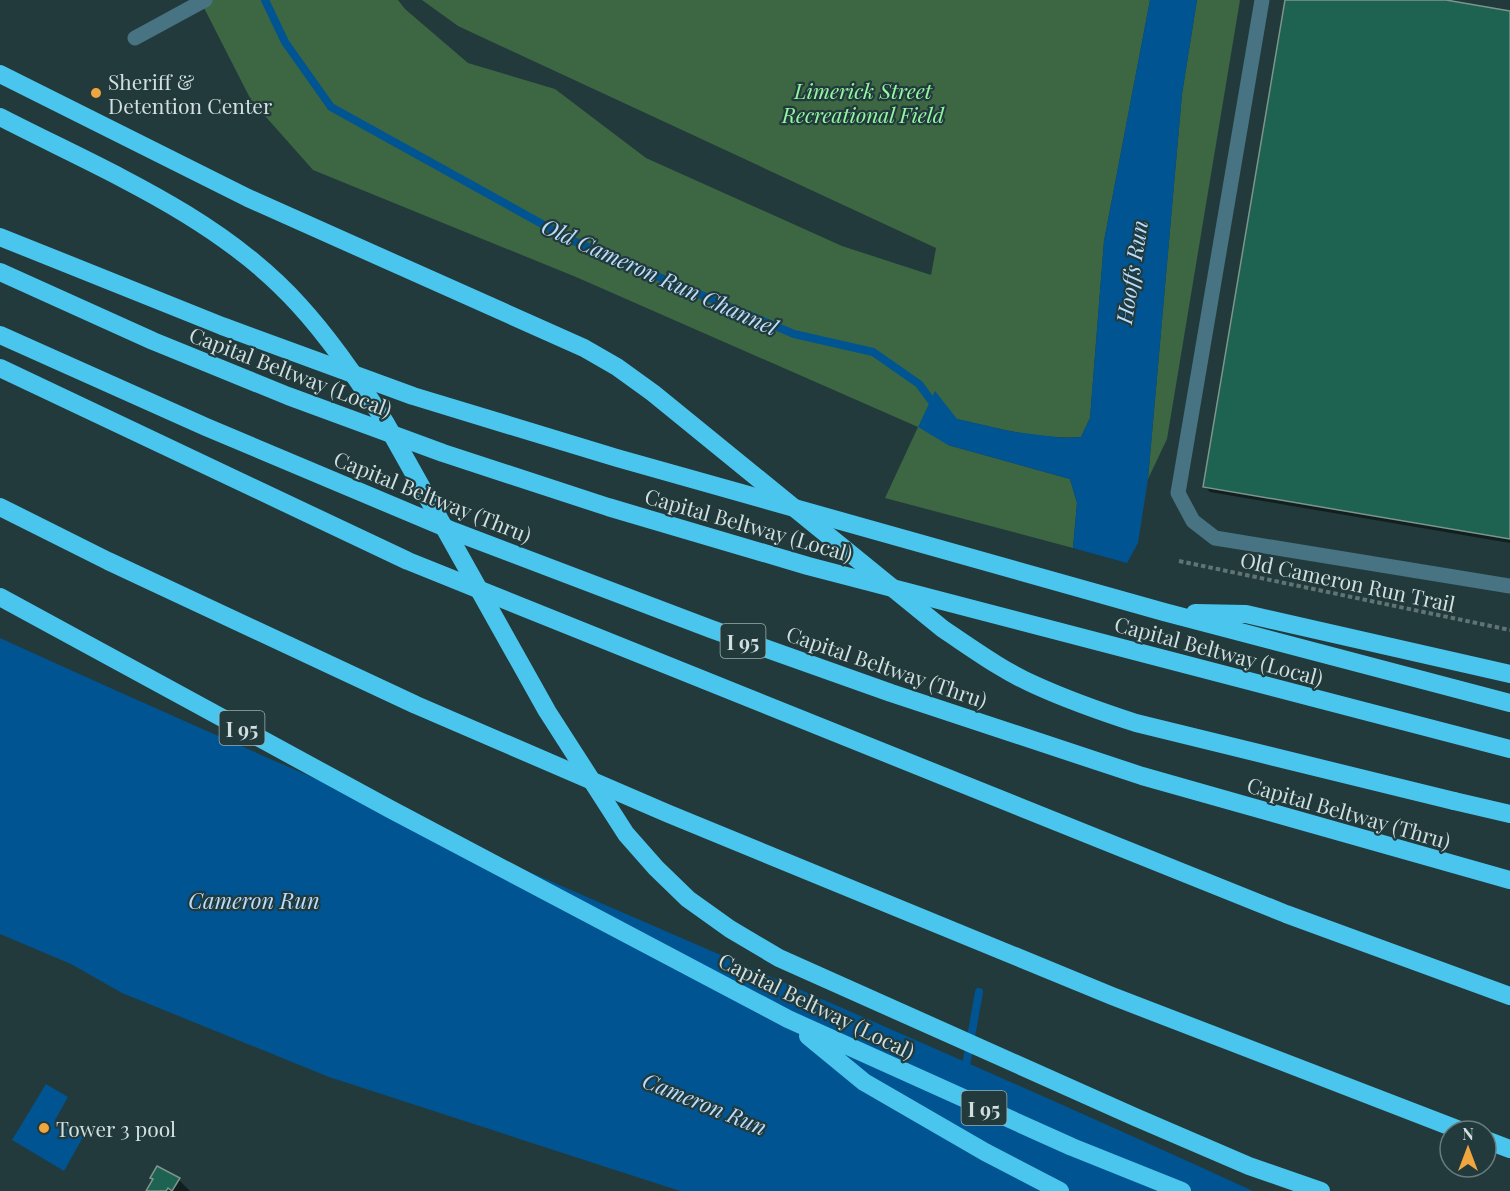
<svg xmlns="http://www.w3.org/2000/svg" width="1510" height="1191" font-family="'Playfair Display',serif">
<rect width="100%" height="100%" fill="#223a3b"/>
<path fill="#3d6743" d="M 200,0 L 398,0 L 405,9 L 468,63 L 555,89 L 646,158 L 842,246 L 931,275 L 936,248 L 458,26 L 422,0 L 1150,0 L 1104,241 L 1090,418 L 1081,437 C 1039,440 997,428 957,419 L 948,445 L 1070,479 L 1077,503 L 1073,548 L 885,498 L 918,427 L 576,277 L 313,170 L 251,100 Z
M 1197,0 L 1240,0 L 1167,439 L 1148,479 L 1182,94 Z"/>
<path fill="#005491" d="M 1150,0 L 1197,0 L 1182,94 L 1148,479 L 1138,543 L 1127,563 L 1073,548 L 1077,503 L 1070,479 L 948,445 L 918,427 L 935,391 L 957,419 L 1014,432 L 1065,438 L 1081,437 L 1090,418 L 1104,241 Z
M 0,638 C 415,827 838,1001 1253,1191 L 680,1191 L 329,1077 L 122,993 L 71,964 L 0,934 Z
M 46,1084 L 68,1097 L 55,1120 L 83,1137 L 64,1171 L 12,1140 Z"/>
<path fill="#0007" d="M 1287,0 L 1437,0 L 1510,12 L 1510,543 L 1210,492 L 1204,486 Z
M 179,1180 L 190,1191 L 148,1191 Z"/>
<g fill="none" stroke-linecap="round" stroke-linejoin="round">
<path stroke="#005491" stroke-width="8" d="M 265,0 L 285,42 L 331,107 L 571,240 L 794,334 L 873,352 L 919,384 L 936,407
M 965,1071 L 979,992"/>
</g>
<path fill="#1e6251" stroke="#7d958d" stroke-width="1.5" d="M 1285,0 L 1446,0 L 1510,11 L 1510,539 L 1203,487 Z
M 157,1166 L 180,1178 L 172,1191 L 168,1188 L 166,1191 L 146,1191 L 153,1179 L 150,1178 Z"/>
<g fill="none" stroke-linecap="round" stroke-linejoin="round">
<path stroke="#607475" stroke-width="4" stroke-dasharray="4.5 3" stroke-linecap="butt" d="M 1179,561 L 1510,630"/>
<path stroke="#477383" stroke-width="15" d="M 1262,0 L 1178,493 L 1193,521 L 1215,538 L 1510,586
M 135,38 L 205,0"/>
<path stroke="#4ac6ee" stroke-width="18" d="M 0,237 L 222,326 L 413,396 L 617,458 L 1164,612 L 1510,703
M 0,272 L 153,341 L 288,396 L 443,453 L 608,507 L 808,566 L 1510,749
M 0,335 L 206,427 L 453,531 L 711,629 L 891,693 L 1142,776 L 1510,880
M 0,368 L 408,561 L 1286,914 L 1510,996
M 0,507 L 108,561 L 416,705 L 669,814 L 1112,996 L 1462,1131
M 0,597 L 390,809 L 788,1019 L 1072,1147 L 1182,1191
M 1195,613 L 1246,614 L 1510,674
M 1454,801 L 1510,814
M 808,1036 L 864,1082 L 985,1152 L 1060,1191
M 1486,1140 L 1510,1149"/>
<path stroke="#4ac6ee" stroke-width="18" d="M 0,74 L 248,198 L 584,348 L 617,367 L 653,393 L 943,629 C 973,649 1003,671 1035,685 C 1068,700 1102,712 1136,723 L 1454,801
M 0,117 C 103,170 220,217 299,305 C 332,341 359,381 385,422 L 547,711 L 626,834 L 656,868 L 688,899 L 730,929 L 779,958 L 1135,1117 L 1249,1166 L 1321,1191"/>
</g>
<g fill="#f0a63e" stroke="#223a3b" stroke-width="2">
<circle cx="96" cy="93" r="6"/>
<circle cx="44" cy="1128" r="6"/>
</g>
<g text-anchor="middle" dominant-baseline="central" stroke-width="4.5" stroke-linejoin="round" paint-order="stroke">
<g fill="#223a3b" stroke="#9caeae" stroke-width="1.5">
<rect x="720.5" y="624" width="45" height="34" rx="4.5"/>
<rect x="219.5" y="711" width="45" height="34" rx="4.5"/>
<rect x="961.5" y="1091" width="45" height="34" rx="4.5"/>
</g>
<g font-size="20" font-weight="bold" fill="#d1dfe0">
<text x="743" y="641">I 95</text>
<text x="242" y="728">I 95</text>
<text x="984" y="1108">I 95</text>
</g>
<g font-size="21" fill="#d1dfe0" stroke="#223a3b" text-anchor="start">
<text x="108" y="81">Sheriff &amp;<tspan x="108" dy="24">Detention Center</tspan></text>
<text x="56" y="1128">Tower 3 pool</text>
</g>
<g font-size="21" font-style="italic" fill="#93f8a1" stroke="#223a3b">
<text x="863" y="90">Limerick Street<tspan x="863" dy="24">Recreational Field</tspan></text>
</g>
<g font-size="21" fill="#d1dfe0" stroke="#223a3b">
<text transform="translate(291 371) rotate(21)">Capital Beltway (Local)</text>
<text transform="translate(433 496) rotate(22)">Capital Beltway (Thru)</text>
<text transform="translate(749 524) rotate(16)">Capital Beltway (Local)</text>
<text transform="translate(1348 581) rotate(12)">Old Cameron Run Trail</text>
<text transform="translate(1219 650) rotate(15)">Capital Beltway (Local)</text>
<text transform="translate(887 666) rotate(19)">Capital Beltway (Thru)</text>
<text transform="translate(1349 812) rotate(16)">Capital Beltway (Thru)</text>
<text transform="translate(817 1005) rotate(26)">Capital Beltway (Local)</text>
</g>
<g font-size="22" font-style="italic" fill="#b9dcff" stroke="#223a3b">
<text transform="translate(1131 272) rotate(-81)">Hooffs Run</text>
<text transform="translate(660 276) rotate(24)">Old Cameron Run Channel</text>
<text x="254" y="900">Cameron Run</text>
<text transform="translate(705 1103) rotate(22)">Cameron Run</text>
</g>
</g>
<g transform="translate(1468 1149)"><circle r="28" fill="#223a3b" stroke="#687c7d" stroke-width="1.5"/>
<path d="M0-4.5L10 22L0 15L-10 22Z" fill="#f0a63e"/>
<text y="-9" font-size="16" font-weight="bold" text-anchor="middle" fill="#d1dfe0">N</text>
</g>
</svg>
